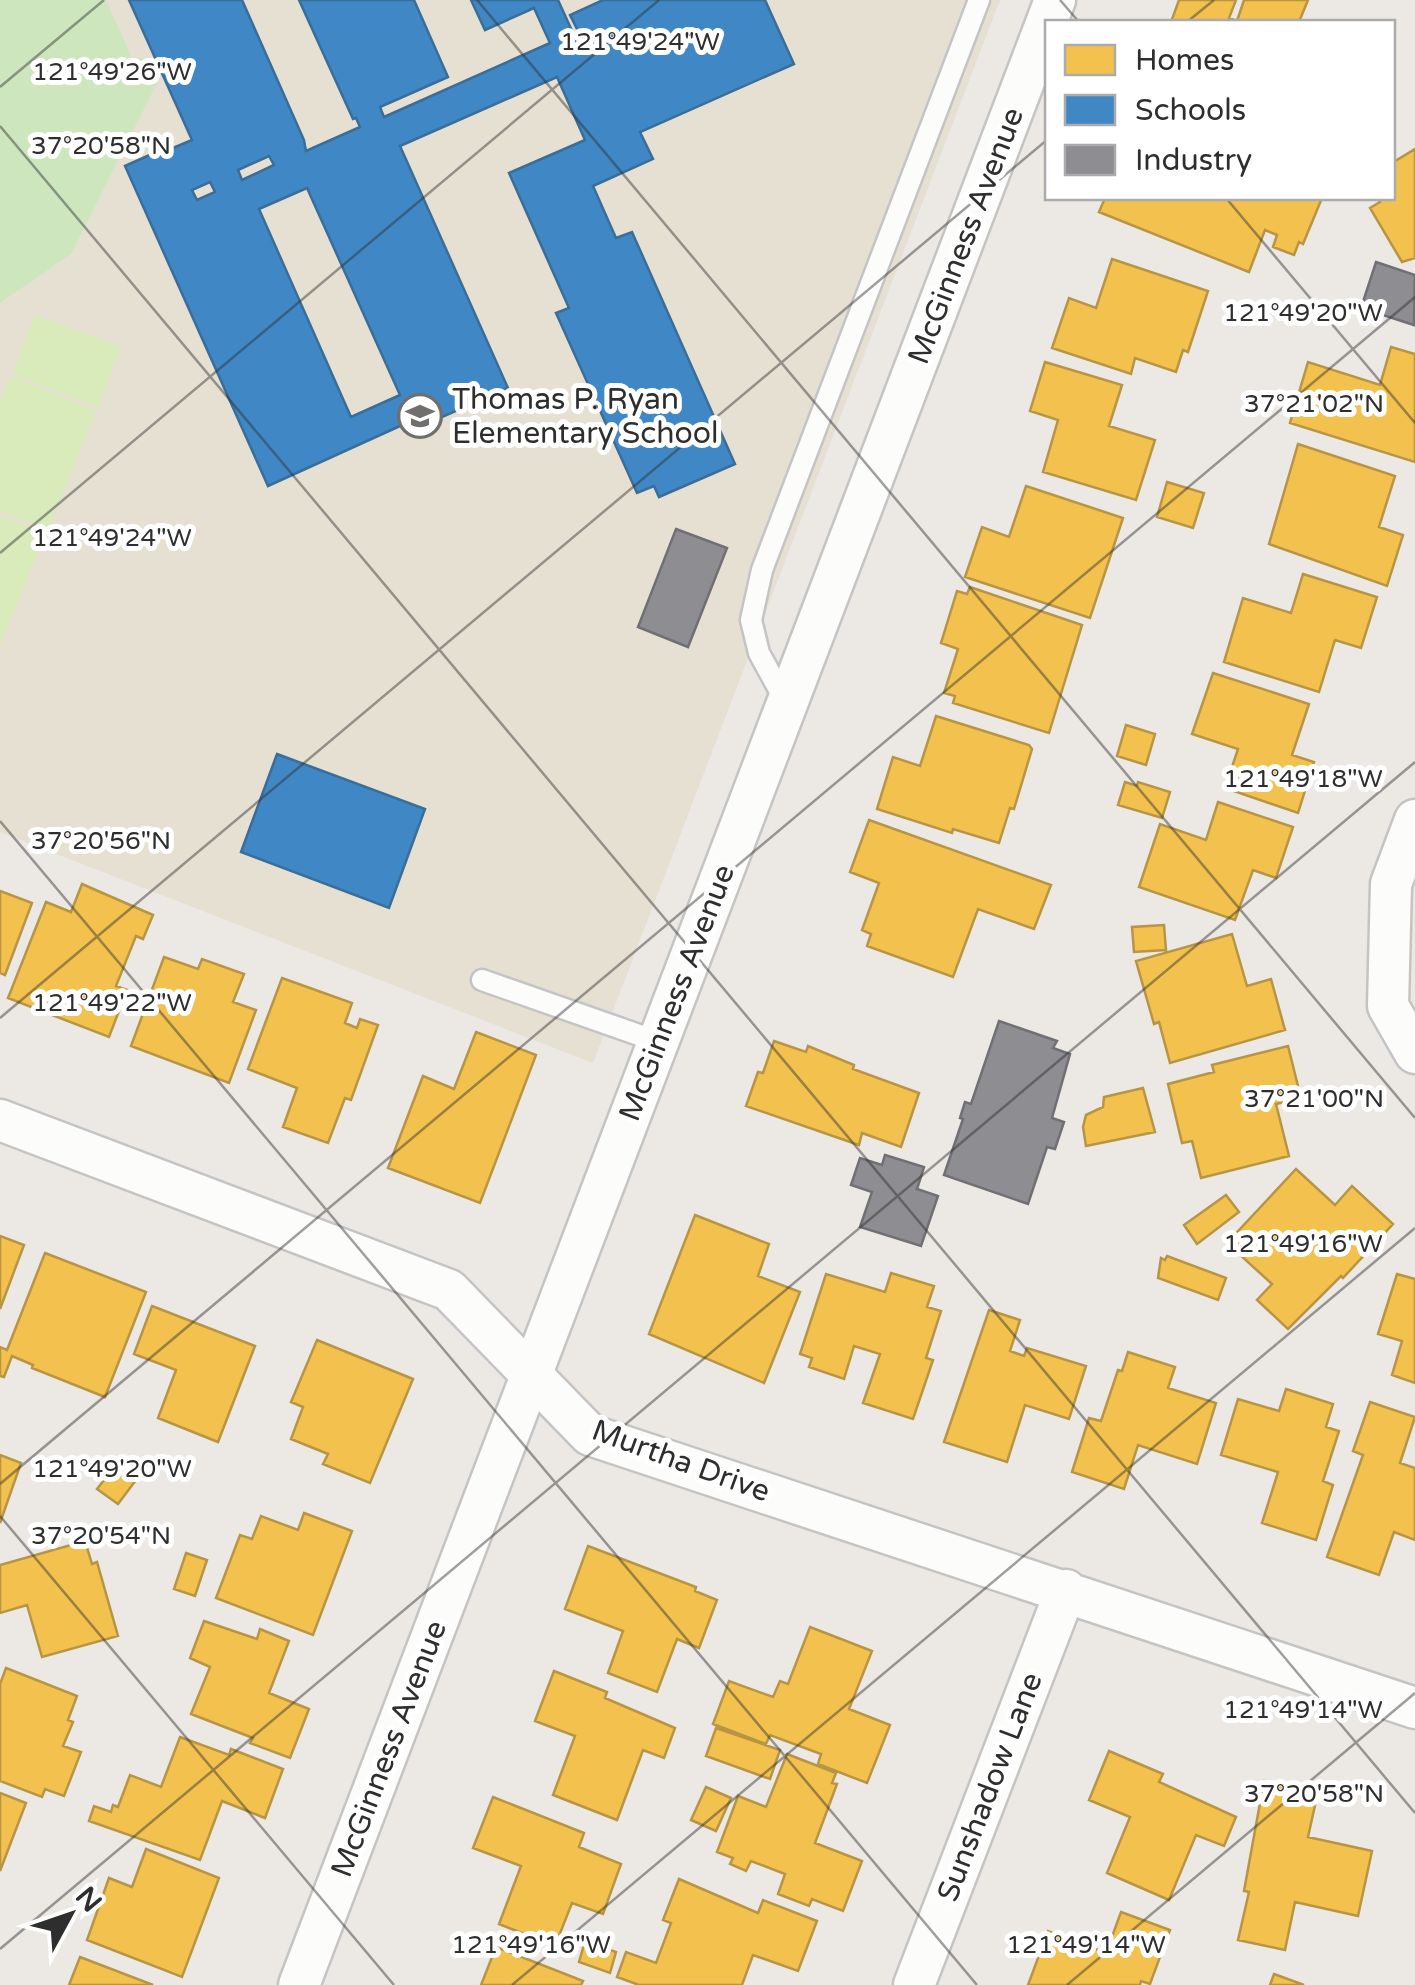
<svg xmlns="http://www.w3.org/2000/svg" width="1415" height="1985" font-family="'Varela Round',sans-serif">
<rect width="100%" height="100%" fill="#ece8e4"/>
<path fill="#e6e0d3" d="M 0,0 L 1000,0 L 593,1063 L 0,832 Z"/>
<path fill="#cee6be" d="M 0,0 L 106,0 L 133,60 L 142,57 L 157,83 L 71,254 L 0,303 Z"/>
<path fill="#d9eabb" d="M 35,315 L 121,347 L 98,408 L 12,374 Z
M 11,376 L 96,411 L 48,530 L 0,511 L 0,402 Z
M 0,515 L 46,533 L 0,646 Z"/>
<path fill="#f2c14e" stroke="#b79544" stroke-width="2.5" d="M 1179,0 L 1236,0 L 1229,18 L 1237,21 L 1244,0 L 1308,0 L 1299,22 L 1171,22 Z
M 1415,149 L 1415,258 L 1402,262 L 1370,208 L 1380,202 L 1377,198 L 1392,198 L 1392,163 Z
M 1105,198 L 1322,198 L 1303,244 L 1299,242 L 1294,255 L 1273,247 L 1277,235 L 1265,230 L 1249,272 L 1099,212 Z
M 1112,259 L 1208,291 L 1188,352 L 1183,350 L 1176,372 L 1135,358 L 1131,374 L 1052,348 L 1069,298 L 1096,308 Z
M 1391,347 L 1415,354 L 1415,462 L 1290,423 L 1308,362 L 1380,385 Z
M 1045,362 L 1122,385 L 1109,426 L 1155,440 L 1136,500 L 1043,472 L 1058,420 L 1030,411 Z
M 1298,444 L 1395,476 L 1379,527 L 1403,535 L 1387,586 L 1269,544 Z
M 1167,482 L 1204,493 L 1193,528 L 1157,517 Z
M 1026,486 L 1123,518 L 1090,618 L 965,577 L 982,527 L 1009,537 Z
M 1303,574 L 1377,597 L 1361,648 L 1335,640 L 1319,692 L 1224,662 L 1243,598 L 1291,613 Z
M 970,587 L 1082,625 L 1049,733 L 953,703 L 955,696 L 944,693 L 958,649 L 941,643 L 957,591 L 967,594 Z
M 1213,673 L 1309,704 L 1292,755 L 1314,762 L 1298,813 L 1225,788 L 1238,749 L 1192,734 Z
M 936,716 L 1029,745 L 1032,749 L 1014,809 L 1010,808 L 999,843 L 953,829 L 952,833 L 877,809 L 893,757 L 920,766 Z
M 1126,725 L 1155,734 L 1146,765 L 1117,756 Z
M 1125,782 L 1137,786 L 1138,782 L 1170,792 L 1162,818 L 1118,805 Z
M 1218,802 L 1293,827 L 1276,878 L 1253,870 L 1235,920 L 1139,887 L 1160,824 L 1206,840 Z
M 869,820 L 1051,885 L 1034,929 L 978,909 L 953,977 L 867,946 L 871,934 L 862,930 L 879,883 L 850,872 Z
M 82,884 L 153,915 L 143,939 L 136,936 L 116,986 L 127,990 L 109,1037 L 8,998 L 46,902 L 71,912 Z
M 0,891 L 32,903 L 5,975 L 0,973 Z
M 1164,925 L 1166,950 L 1134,952 L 1132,927 Z
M 1232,934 L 1247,986 L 1271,979 L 1285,1030 L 1170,1063 L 1159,1022 L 1154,1024 L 1136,961 Z
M 164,957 L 198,969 L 202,959 L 244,974 L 233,1002 L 256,1010 L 229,1083 L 131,1046 Z
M 282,978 L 352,1003 L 345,1023 L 357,1028 L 360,1019 L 378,1025 L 351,1100 L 345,1098 L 328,1143 L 283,1127 L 297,1088 L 248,1069 Z
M 476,1032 L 536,1055 L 480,1203 L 388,1168 L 423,1076 L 454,1089 Z
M 774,1041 L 806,1052 L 808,1046 L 854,1065 L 853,1069 L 919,1093 L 901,1147 L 862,1133 L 859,1145 L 746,1106 L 758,1072 L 763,1073 Z
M 1288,1046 L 1301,1098 L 1276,1104 L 1289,1156 L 1201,1178 L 1192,1141 L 1182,1143 L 1168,1084 L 1214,1072 L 1212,1065 Z
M 1143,1088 L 1155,1132 L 1086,1146 L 1083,1127 L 1086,1115 L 1103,1107 L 1104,1097 Z
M 1296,1169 L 1335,1205 L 1352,1186 L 1393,1224 L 1343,1278 L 1341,1276 L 1288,1329 L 1257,1300 L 1272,1284 L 1227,1243 Z
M 1226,1195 L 1239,1212 L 1197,1244 L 1184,1225 Z
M 695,1215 L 769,1244 L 758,1276 L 800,1292 L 764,1383 L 649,1334 Z
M 0,1236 L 24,1245 L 0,1309 Z
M 45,1253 L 146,1292 L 105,1397 L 32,1368 L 33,1365 L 12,1356 L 4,1377 L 0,1376 L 0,1347 L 7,1350 Z
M 1167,1256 L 1226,1278 L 1218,1300 L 1158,1278 L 1161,1258 L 1165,1260 Z
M 891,1273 L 934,1286 L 927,1307 L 941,1311 L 926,1358 L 933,1360 L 913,1419 L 863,1403 L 880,1354 L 854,1346 L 844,1379 L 809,1367 L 812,1358 L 800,1354 L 826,1274 L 885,1292 Z
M 1397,1274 L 1415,1279 L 1415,1383 L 1392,1375 L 1402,1341 L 1378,1334 Z
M 152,1306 L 255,1346 L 218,1442 L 158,1418 L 176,1370 L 134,1354 Z
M 989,1310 L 1020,1320 L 1010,1351 L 1024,1356 L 1027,1348 L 1086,1366 L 1069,1419 L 1025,1405 L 1007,1462 L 944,1442 Z
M 317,1340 L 413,1379 L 370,1483 L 323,1464 L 328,1454 L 291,1439 L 303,1407 L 291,1402 Z
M 1128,1352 L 1175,1367 L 1168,1388 L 1216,1403 L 1197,1464 L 1138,1445 L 1124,1489 L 1072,1472 L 1089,1418 L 1101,1421 L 1118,1370 L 1122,1371 Z
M 1286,1389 L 1333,1404 L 1326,1427 L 1339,1431 L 1323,1481 L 1333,1485 L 1316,1540 L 1262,1523 L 1278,1472 L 1221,1455 L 1238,1399 L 1279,1411 Z
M 1370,1402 L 1415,1417 L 1400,1463 L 1415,1468 L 1415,1540 L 1394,1532 L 1379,1575 L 1327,1557 L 1363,1455 L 1353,1451 Z
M 0,1455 L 21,1463 L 0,1523 Z
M 119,1461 L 139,1476 L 118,1504 L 97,1489 Z
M 304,1513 L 352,1531 L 313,1635 L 216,1598 L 240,1535 L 252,1539 L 261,1516 L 298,1530 Z
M 85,1541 L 92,1564 L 97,1562 L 118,1636 L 42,1657 L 27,1605 L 0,1613 L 0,1565 Z
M 588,1546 L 696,1587 L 695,1591 L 717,1600 L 699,1648 L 677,1639 L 657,1692 L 608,1673 L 623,1631 L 565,1609 Z
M 186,1553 L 207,1560 L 195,1596 L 174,1589 Z
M 204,1621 L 257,1639 L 260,1629 L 289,1641 L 269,1693 L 309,1709 L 290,1758 L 250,1743 L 253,1738 L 191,1714 L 210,1667 L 190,1658 Z
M 810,1627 L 872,1651 L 849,1709 L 890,1725 L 867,1783 L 818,1764 L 821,1754 L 770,1735 L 766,1744 L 713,1724 L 729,1681 L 773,1697 L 780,1681 L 788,1684 Z
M 6,1668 L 77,1696 L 68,1720 L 73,1722 L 63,1746 L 81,1752 L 64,1796 L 45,1789 L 42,1797 L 0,1781 L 0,1684 Z
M 554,1671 L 607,1692 L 605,1698 L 675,1728 L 664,1758 L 643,1750 L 617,1820 L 553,1795 L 575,1736 L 535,1721 Z
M 716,1728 L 780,1750 L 770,1779 L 706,1756 Z
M 180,1737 L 229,1755 L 231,1749 L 283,1769 L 265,1818 L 222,1801 L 200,1860 L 89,1821 L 94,1806 L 111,1812 L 113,1805 L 118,1807 L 130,1775 L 161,1787 Z
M 1109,1751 L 1163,1774 L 1159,1782 L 1236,1817 L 1224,1846 L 1196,1835 L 1169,1900 L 1107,1873 L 1130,1817 L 1089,1800 Z
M 787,1754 L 836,1773 L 832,1783 L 837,1784 L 815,1843 L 862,1861 L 843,1911 L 812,1899 L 809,1906 L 778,1894 L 785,1874 L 751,1861 L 746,1871 L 730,1864 L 733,1858 L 717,1852 L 738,1796 L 766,1807 Z
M 1264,1781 L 1318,1792 L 1308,1837 L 1372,1851 L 1358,1916 L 1295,1902 L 1285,1950 L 1238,1940 L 1249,1892 L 1244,1891 Z
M 706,1787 L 731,1798 L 716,1831 L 691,1820 Z
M 0,1793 L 26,1803 L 0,1871 Z
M 493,1797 L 584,1833 L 579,1847 L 621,1864 L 603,1914 L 572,1903 L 555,1946 L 499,1924 L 521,1866 L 473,1848 Z
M 146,1849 L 219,1878 L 182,1977 L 87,1940 L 109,1878 L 132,1887 Z
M 679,1879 L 758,1913 L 763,1900 L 817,1921 L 798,1971 L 753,1955 L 742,1985 L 639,1985 L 617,1977 L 626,1952 L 656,1963 L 671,1923 L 663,1920 Z
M 1121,1912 L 1170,1930 L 1150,1984 L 1141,1981 L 1140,1985 L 1028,1985 L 1048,1931 L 1106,1953 Z
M 585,1941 L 616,1952 L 610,1973 L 579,1962 Z
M 496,1947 L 583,1981 L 581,1985 L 481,1985 Z
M 80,1957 L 153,1985 L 69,1985 Z
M 1274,1974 L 1304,1985 L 1270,1985 Z"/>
<path fill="#3f88c5" stroke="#3a6d98" stroke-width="2.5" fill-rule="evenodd" d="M 129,0 L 242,0 L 304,140 L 306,151 L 360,127 L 356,118 L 353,119 L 299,0 L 414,0 L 448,77 L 380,107 L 384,117 L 550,43 L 534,8 L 485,30 L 471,0 L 558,0 L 573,33 L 578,31 L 570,15 L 603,0 L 765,0 L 794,64 L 640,132 L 653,159 L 593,186 L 616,238 L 632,232 L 735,464 L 659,497 L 654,486 L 637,493 L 556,313 L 569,308 L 509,173 L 585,140 L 557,77 L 400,146 L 508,388 L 415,429 L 411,421 L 268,486 L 125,166 L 172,145 L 173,148 L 192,140 ZM 269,156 L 274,165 L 242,180 L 238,170 ZM 210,182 L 215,192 L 197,200 L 192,190 ZM 307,188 L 400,395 L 351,417 L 259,209 Z
M 277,754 L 425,809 L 389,908 L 241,852 Z"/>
<path fill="#8d8d92" stroke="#707074" stroke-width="2.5" d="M 1376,262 L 1415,275 L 1414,325 L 1361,308 Z
M 676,529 L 727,548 L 688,647 L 638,627 Z
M 999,1021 L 1057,1041 L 1053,1048 L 1070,1054 L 1052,1118 L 1064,1122 L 1055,1149 L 1047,1147 L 1028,1204 L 944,1175 L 963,1119 L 960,1118 L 965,1102 L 971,1104 Z
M 885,1155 L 924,1167 L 917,1189 L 938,1196 L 921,1246 L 860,1227 L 872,1192 L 851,1185 L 860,1158 L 882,1165 Z"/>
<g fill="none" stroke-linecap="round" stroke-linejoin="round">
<g stroke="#c5c4c5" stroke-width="25">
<path id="service" d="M 787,704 L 759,653 L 751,620 L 762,570 L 979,0
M 482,980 L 659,1042"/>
</g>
<g stroke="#c5c4c5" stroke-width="45">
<path id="minor" d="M 1415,820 L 1391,884 L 1388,1006 L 1415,1053
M 0,1120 L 449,1290 L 590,1435 L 1415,1708
M 299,1985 L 1055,0
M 914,1985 L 1066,1590"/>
</g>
<use href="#service" stroke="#fcfcfb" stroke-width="20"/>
<use href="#minor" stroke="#fcfcfb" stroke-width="40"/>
</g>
<path fill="none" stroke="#2e2e2e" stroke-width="2.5" stroke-opacity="0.45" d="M 477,0 L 1415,1118M 1060,0 L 1079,22M 1187,22 L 1214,0M 0,87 L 104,0M 0,126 L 1415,1813M 1226,198 L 1415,423M 0,553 L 659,0M 0,821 L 977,1985M 0,1018 L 1048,139M 0,1484 L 1415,297M 0,1516 L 394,1985M 0,1949 L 1415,762M 512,1985 L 1415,1228M 1067,1985 L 1415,1693"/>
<defs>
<g id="school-ring" transform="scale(2.25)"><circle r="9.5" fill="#fff" stroke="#706f6e" stroke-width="1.5"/><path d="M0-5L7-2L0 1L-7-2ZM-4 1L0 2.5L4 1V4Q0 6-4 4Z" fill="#706f6e"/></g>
</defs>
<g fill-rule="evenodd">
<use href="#school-ring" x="420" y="416"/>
</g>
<g text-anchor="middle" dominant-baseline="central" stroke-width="10" stroke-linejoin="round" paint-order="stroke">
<g font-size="30" fill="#2e2e2e" stroke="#fff">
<text transform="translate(966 236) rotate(-69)">McGinness Avenue</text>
<text transform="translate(677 993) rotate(-69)">McGinness Avenue</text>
<text transform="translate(681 1461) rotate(20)">Murtha Drive</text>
<text transform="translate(389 1749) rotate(-69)">McGinness Avenue</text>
<text transform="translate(990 1787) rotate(-69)">Sunshadow Lane</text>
</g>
<g font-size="30" fill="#2e2e2e" stroke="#fff" text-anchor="start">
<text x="452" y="399">Thomas P. Ryan<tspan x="452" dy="34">Elementary School</tspan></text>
</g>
</g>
<g font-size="25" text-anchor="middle" fill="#2e2e2e" stroke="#fff" stroke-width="10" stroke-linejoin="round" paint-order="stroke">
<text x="640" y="50">121°49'24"W</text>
<text x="112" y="80">121°49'26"W</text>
<text x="101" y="154">37°20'58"N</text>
<text x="1303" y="321">121°49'20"W</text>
<text x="1314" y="412">37°21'02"N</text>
<text x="112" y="546">121°49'24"W</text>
<text x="1303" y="787">121°49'18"W</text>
<text x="101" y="849">37°20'56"N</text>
<text x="112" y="1011">121°49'22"W</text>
<text x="1314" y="1107">37°21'00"N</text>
<text x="1303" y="1252">121°49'16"W</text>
<text x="112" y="1477">121°49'20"W</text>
<text x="101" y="1544">37°20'54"N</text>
<text x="1303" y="1718">121°49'14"W</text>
<text x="1314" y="1802">37°20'58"N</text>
<text x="531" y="1953">121°49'16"W</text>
<text x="1086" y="1953">121°49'14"W</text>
</g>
<rect x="1045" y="20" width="350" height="180" fill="#ffffff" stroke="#ababab" stroke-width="2.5"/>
<rect x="1065" y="45" width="50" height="30" fill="#f2c14e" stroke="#ababab" stroke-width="2.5"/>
<text x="1135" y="70" font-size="30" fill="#2e2e2e">Homes</text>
<rect x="1065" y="95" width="50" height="30" fill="#3f88c5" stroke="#ababab" stroke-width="2.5"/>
<text x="1135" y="120" font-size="30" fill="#2e2e2e">Schools</text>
<rect x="1065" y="145" width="50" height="30" fill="#8d8d92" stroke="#ababab" stroke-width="2.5"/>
<text x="1135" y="170" font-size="30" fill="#2e2e2e">Industry</text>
<g transform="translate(70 1915) rotate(50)" stroke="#ffffff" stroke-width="8" paint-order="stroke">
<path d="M0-8L18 38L0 25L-18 38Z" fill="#2e2e2e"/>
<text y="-15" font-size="28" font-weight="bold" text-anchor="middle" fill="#2e2e2e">N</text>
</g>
</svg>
